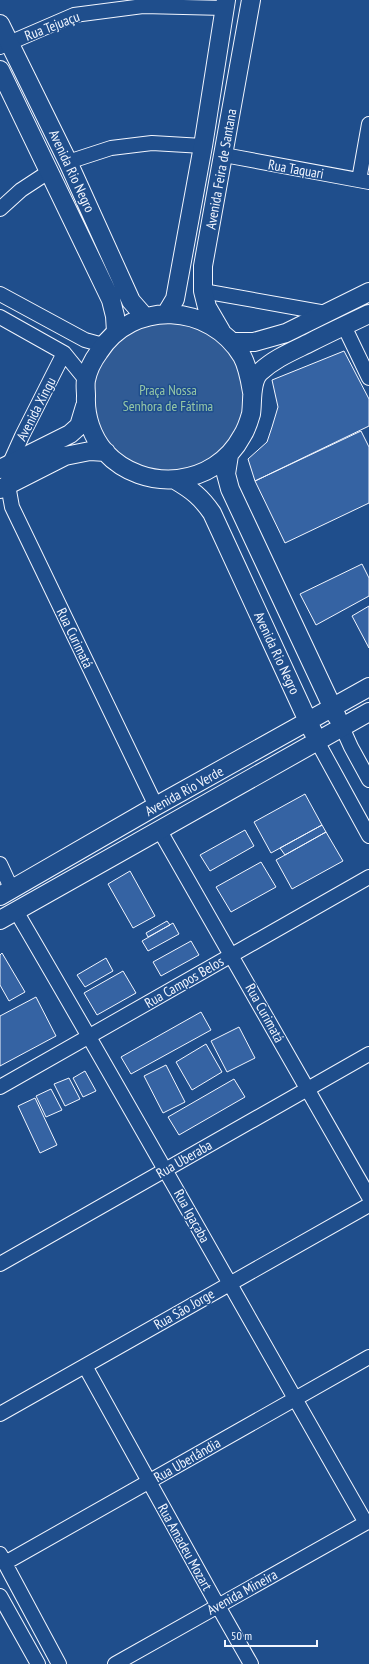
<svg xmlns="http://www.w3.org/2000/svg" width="369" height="1664" font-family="'PT Sans Narrow',sans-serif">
<rect width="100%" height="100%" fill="#1f4e8c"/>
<path fill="#305b95" stroke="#a8bbd7" d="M93 397a76 76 0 1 1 152 0a76 76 0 1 1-152 0Z"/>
<path fill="#3563a3" stroke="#f2f6ff" d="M 344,351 L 369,399 L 369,426 L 255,481 L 248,459 L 267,442 L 272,427 L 278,407 L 272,380 Z
M 361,431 L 369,447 L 369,503 L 285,543 L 255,481 Z
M 362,564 L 369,578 L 369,596 L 316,625 L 300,594 Z
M 369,606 L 369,648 L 352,616 Z
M 305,794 L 322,825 L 271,853 L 254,822 Z
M 322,825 L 326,832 L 285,855 L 280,848 Z
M 245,830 L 254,846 L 210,871 L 200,855 Z
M 326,832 L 343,861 L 292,889 L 276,860 Z
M 261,862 L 276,887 L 231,912 L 216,887 Z
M 130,871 L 155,916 L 133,928 L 108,884 Z
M 167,921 L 170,925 L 148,937 L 146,933 Z
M 173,923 L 179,934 L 148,951 L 142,941 Z
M 191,941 L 199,955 L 161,976 L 153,962 Z
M 2,953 L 25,992 L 9,1001 L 0,985 L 0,955 Z
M 106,958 L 113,971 L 85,987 L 77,975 Z
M 123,971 L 136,993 L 97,1015 L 84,993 Z
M 36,997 L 56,1036 L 0,1066 L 0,1016 Z
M 201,1012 L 211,1030 L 131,1074 L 121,1057 Z
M 239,1027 L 255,1058 L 227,1072 L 211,1041 Z
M 206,1044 L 222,1072 L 192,1090 L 176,1062 Z
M 166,1065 L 185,1102 L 163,1113 L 144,1076 Z
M 85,1071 L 96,1091 L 83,1097 L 73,1078 Z
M 69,1078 L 80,1099 L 65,1106 L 54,1084 Z
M 234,1079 L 245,1097 L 179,1135 L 168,1117 Z
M 51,1089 L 62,1110 L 46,1117 L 36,1096 Z
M 35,1098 L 57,1145 L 40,1153 L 18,1106 Z"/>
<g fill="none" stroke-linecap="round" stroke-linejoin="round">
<g stroke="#f2f6ff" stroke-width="16">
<path id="minor" d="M 0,47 L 74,15 L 143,6 L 224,8
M 224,155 L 369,182
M 68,162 L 111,148 L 152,143 L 203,146
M 359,180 L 369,124
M 0,209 L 21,190 L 50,171
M 203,291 L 326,313
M 0,294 L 85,340 L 103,345
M 0,317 L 64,353 L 86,380
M 344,326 L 369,378
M 64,353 L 22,436 L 9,465 L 8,485 L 12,507 L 156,806
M 342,727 L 351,747 L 369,780
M 317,741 L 369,836
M 160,831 L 369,1197
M 0,864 L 12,890
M 16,911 C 135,1114 249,1319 366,1523
M 0,1087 L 369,877
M 0,1264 L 369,1054
M 85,1366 L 218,1606 L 251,1664
M 0,1414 L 369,1205
M 0,1554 L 59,1664
M 5,1563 L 369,1357
M 0,1596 L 38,1664
M 115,1664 L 369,1521"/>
</g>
<g stroke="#f2f6ff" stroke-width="20">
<path id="major" d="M 0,24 L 68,162 L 131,301 L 145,317
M 0,70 L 111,300 L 115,316 L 116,332
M 166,314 L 175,299 L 203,146 L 226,0
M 221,331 L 207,307 L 203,291 L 203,266 L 251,0
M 232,342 L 254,342 L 286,333 L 369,292
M 252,392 C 250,380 248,367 242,356 C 210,303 133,299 99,352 C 93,360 88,370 86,380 C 85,385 86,391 86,396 C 85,416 92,437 105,452 C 144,494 215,487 242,436 C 246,430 249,421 251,414 C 253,402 250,381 260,372 C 275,358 293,351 311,342 C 331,332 350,323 369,314
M 229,455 L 226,474 L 230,489 L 337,717
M 0,469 L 70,434 L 79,426 L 85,406
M 175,480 C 192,490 201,497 212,513 L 313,732
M 0,489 L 65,456 L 90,451 L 106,452
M 0,896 L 156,806 L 369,687
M 0,920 L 369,712"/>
</g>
<use href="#minor" stroke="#1f4e8c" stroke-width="14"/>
<use href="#major" stroke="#1f4e8c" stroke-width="18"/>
</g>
<g text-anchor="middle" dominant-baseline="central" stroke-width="3" stroke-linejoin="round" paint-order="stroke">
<g font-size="14" fill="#f2f6ff" stroke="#1f4e8c">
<text transform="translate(52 26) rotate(-21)">Rua Tejuaçu</text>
<text transform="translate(221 169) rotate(-80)">Avenida Feira de Santana</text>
<text transform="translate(296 169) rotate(10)">Rua Taquari</text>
<text transform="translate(72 171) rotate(65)">Avenida Rio Negro</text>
<text transform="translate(36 409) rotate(-63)">Avenida Xingu</text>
<text transform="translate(75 638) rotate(64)">Rua Curimatá</text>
<text transform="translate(277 653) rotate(65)">Avenida Rio Negro</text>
<text transform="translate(184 791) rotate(-29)">Avenida Rio Verde</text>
<text transform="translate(184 982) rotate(-30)">Rua Campos Belos</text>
<text transform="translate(265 1013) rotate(61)">Rua Curimatá</text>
<text transform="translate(184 1159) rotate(-30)">Rua Uberaba</text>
<text transform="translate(192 1216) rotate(61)">Rua Igaçaba</text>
<text transform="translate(184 1309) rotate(-30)">Rua São Jorge</text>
<text transform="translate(187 1460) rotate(-30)">Rua Uberlândia</text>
<text transform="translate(185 1547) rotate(61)">Rua Amadeu Mozart</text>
<text transform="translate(242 1592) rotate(-29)">Avenida Mineira</text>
</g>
<g font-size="14" fill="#97c8a6" stroke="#1f4e8c">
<text x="168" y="390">Praça Nossa<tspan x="168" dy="16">Senhora de Fátima</tspan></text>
</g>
</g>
<path d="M225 1640v6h92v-6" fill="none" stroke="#f2f6ff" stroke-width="2"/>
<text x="231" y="1640" font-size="12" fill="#f2f6ff" stroke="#1f4e8c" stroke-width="3" paint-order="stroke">50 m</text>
</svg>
